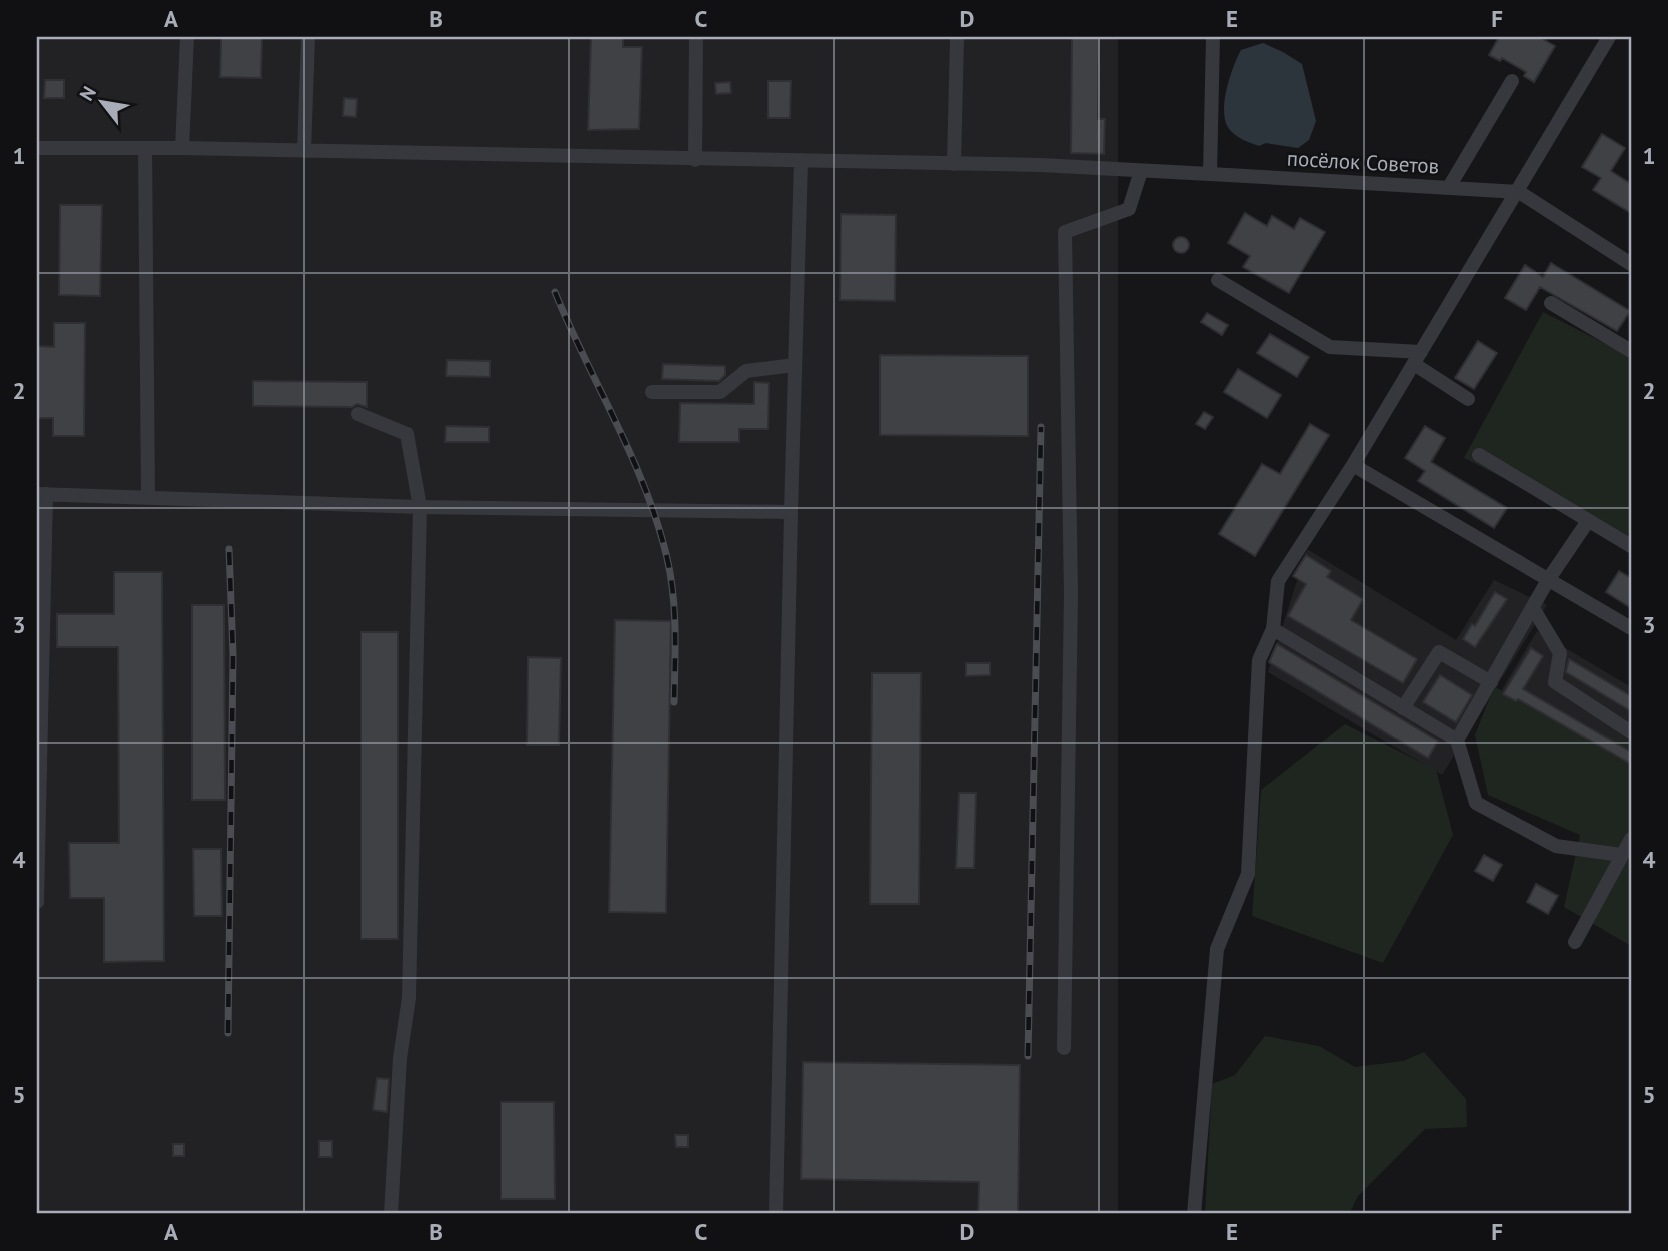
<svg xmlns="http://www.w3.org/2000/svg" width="1668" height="1251" font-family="'PT Sans',sans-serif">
<rect width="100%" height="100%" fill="#161618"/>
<path fill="#222225" d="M 37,37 L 1118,37 L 1118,1214 L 37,1214 Z
M 1307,549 L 1456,640 L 1494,580 L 1547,605 L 1442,775 L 1268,672 Z
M 1537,631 L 1631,687 L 1631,775 L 1498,696 Z"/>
<path fill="#1e261f" d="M 1543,312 L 1631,357 L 1631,543 L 1464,458 Z
M 1494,687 L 1631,744 L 1631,946 L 1564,907 L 1580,835 L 1488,795 L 1475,735 Z
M 1345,724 L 1436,770 L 1453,835 L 1383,963 L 1252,916 L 1261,790 Z
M 1265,1036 L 1319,1046 L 1355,1067 L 1403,1061 L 1424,1052 L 1466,1099 L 1467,1127 L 1425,1129 L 1358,1196 L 1349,1214 L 1205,1214 L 1212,1084 L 1235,1075 Z"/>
<path fill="#2c353c" d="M 1263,43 L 1283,52 L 1302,64 L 1316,121 L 1309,140 L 1298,148 L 1266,143 L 1259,146 C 1248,142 1238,139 1230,130 C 1215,113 1232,67 1241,50 Z"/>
<path fill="#404145" stroke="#303034" stroke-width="2" d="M 221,37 L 262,37 L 261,78 L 220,77 Z
M 591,37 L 623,37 L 623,47 L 642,47 L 639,129 L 588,130 Z
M 1072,37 L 1099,37 L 1098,119 L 1105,119 L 1104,154 L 1071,153 Z
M 1499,37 L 1539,37 L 1555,46 L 1534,82 L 1524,76 L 1526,72 L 1502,58 L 1500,61 L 1489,55 Z
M 45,80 L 64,80 L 64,98 L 44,98 Z
M 768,81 L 791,81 L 790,118 L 768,118 Z
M 730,82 L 731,93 L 716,94 L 715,83 Z
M 344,98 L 357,99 L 356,117 L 343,116 Z
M 1602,134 L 1625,148 L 1611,171 L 1631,184 L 1631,213 L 1593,190 L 1601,178 L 1582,167 Z
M 60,205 L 102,205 L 100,296 L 59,295 Z
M 1245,213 L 1267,226 L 1272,216 L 1294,229 L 1300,218 L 1325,232 L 1289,293 L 1243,267 L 1250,256 L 1228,243 Z
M 841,214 L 896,215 L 895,301 L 840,300 Z
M1173 245a8 8 0 1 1 16 0a8 8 0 1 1-16 0Z
M 1551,263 L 1630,311 L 1617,331 L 1540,287 L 1526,310 L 1505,298 L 1525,265 L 1543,277 Z
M 1207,313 L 1228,325 L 1222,335 L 1201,322 Z
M 54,323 L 85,323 L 84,436 L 53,436 L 53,418 L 37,418 L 37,346 L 54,347 Z
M 1270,334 L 1309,357 L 1297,377 L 1257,353 Z
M 1478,341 L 1497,353 L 1474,389 L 1455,378 Z
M 880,355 L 1028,356 L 1028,436 L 880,435 Z
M 447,360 L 490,361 L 490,377 L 446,376 Z
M 663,364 L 725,366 L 725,375 L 719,381 L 662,379 Z
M 1238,369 L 1281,395 L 1267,418 L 1224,392 Z
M 253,381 L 367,382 L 367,407 L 357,404 L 352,407 L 253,406 Z
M 754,382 L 769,383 L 768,429 L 739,429 L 739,442 L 679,442 L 680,403 L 754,404 Z
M 1204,412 L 1213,417 L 1205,429 L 1196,424 Z
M 1310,424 L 1329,435 L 1255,556 L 1219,534 L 1262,464 L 1280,474 Z
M 446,426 L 489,427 L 489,442 L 445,442 Z
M 1425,426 L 1445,438 L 1431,462 L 1507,508 L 1494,528 L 1418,481 L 1425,471 L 1405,458 Z
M 1306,555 L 1331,571 L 1327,577 L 1363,599 L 1351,620 L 1417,659 L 1403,683 L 1288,616 L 1306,584 L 1293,576 Z
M 1619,571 L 1631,578 L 1631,608 L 1606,592 Z
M 114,572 L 162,572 L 164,961 L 104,962 L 104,898 L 70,898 L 69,843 L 119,843 L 118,647 L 57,647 L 57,614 L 114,614 Z
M 1495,592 L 1507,599 L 1475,647 L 1463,639 L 1472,624 L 1475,626 Z
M 192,605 L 224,605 L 225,800 L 192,800 Z
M 615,620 L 671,621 L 666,913 L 609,912 Z
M 361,632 L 398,632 L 398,939 L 361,939 Z
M 1277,644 L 1438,741 L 1428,758 L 1269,662 Z
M 1531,648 L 1543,656 L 1523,689 L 1631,752 L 1631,764 L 1518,699 L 1516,701 L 1503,694 Z
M 528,657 L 561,658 L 559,745 L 527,745 Z
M 1569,659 L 1631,696 L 1631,711 L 1566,672 Z
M 966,663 L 990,663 L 990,675 L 966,676 Z
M 872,673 L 921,673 L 919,904 L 870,904 Z
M 1440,675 L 1472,695 L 1456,722 L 1423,702 Z
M 959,793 L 976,793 L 974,868 L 956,868 Z
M 193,849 L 221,849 L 222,916 L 194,916 Z
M 1484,855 L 1502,865 L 1493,881 L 1475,871 Z
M 1536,884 L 1558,896 L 1548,914 L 1527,902 Z
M 803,1062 L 1020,1065 L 1018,1214 L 978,1214 L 979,1182 L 801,1179 Z
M 377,1078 L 389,1079 L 387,1112 L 373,1110 Z
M 501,1102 L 554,1102 L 555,1199 L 501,1199 Z
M 675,1135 L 688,1135 L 688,1147 L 676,1147 Z
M 319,1141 L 332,1141 L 332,1157 L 319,1157 Z
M 173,1144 L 184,1144 L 184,1156 L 173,1156 Z"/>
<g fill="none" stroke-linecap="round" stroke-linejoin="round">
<path stroke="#37383d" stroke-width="14" d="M 1213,37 L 1210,174 L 1519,192 L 1631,264
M 37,148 L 182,148 L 1041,165 L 1210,174
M 145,148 L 148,498
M 182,148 L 187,37
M 304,151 L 308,37
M 695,160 L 696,37
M 954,164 L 957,37
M 1449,187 L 1512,81
M 1218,280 L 1330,347 L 1421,352
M 1551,303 L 1631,351
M 1414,364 L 1468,399
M 652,392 L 720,392 L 746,371 L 795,365
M 358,414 L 407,434 L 420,507 L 409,998 L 400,1058 L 391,1214
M 1479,455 L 1631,546
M 1353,465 L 1631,628
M 37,494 L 420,507 L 791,512
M 1533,608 L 1560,653 L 1555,682 L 1631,732
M 1273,629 L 1457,740 L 1476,803 L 1556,846 L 1621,855
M 1403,708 L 1439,652 L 1491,682
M 1457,740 L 1548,580 L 1588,521
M 37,902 L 46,494
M 1575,942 L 1631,839
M 1064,1048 L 1071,594 L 1065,232 L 1129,209 L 1141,171
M 776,1214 L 791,512 L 801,161
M 1194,1214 L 1217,949 L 1248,874 L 1259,660 L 1273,629 L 1278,581 L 1353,465 L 1609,37"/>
<g stroke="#4a4c52" stroke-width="7">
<path id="rail" d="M 555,292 C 591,381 645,464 667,558 C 678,605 675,654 674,702
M 228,1033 L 233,655 L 229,549
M 1028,1056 L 1041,427"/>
</g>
<use href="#rail" stroke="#111113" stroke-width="4.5" stroke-dasharray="13" stroke-linecap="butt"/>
</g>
<path fill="none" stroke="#a8adb8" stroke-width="2" stroke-opacity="0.55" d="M 304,37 L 304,1214M 569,37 L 569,1214M 834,37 L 834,1214M 1099,37 L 1099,1214M 1364,37 L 1364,1214M 37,273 L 1631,273M 37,508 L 1631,508M 37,743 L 1631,743M 37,978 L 1631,978"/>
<g text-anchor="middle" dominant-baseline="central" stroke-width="5" stroke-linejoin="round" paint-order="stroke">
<g font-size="21" fill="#a8adb8" stroke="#111113">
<text transform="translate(1363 162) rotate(3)">посёлок Советов</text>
</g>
</g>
<rect width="1668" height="1251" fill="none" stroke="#111113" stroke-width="77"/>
<g transform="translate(102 102) rotate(301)" stroke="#111113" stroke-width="5" paint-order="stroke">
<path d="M0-5L12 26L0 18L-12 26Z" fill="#a8adb8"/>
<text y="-10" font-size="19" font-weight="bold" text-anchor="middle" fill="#a8adb8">N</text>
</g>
<rect x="38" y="38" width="1592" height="1174" fill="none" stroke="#a8adb8" stroke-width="2.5"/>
<g font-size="23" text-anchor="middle" font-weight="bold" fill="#a8adb8">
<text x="171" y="27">A</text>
<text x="436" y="27">B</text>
<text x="701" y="27">C</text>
<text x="967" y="27">D</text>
<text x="1232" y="27">E</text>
<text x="1497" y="27">F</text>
<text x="19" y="164">1</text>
<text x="1649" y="164">1</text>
<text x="19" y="399">2</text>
<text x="1649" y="399">2</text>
<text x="19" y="633">3</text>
<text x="1649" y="633">3</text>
<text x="19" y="868">4</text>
<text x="1649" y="868">4</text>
<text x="19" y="1103">5</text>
<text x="1649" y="1103">5</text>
<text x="171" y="1240">A</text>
<text x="436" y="1240">B</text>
<text x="701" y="1240">C</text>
<text x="967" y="1240">D</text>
<text x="1232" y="1240">E</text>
<text x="1497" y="1240">F</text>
</g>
</svg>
